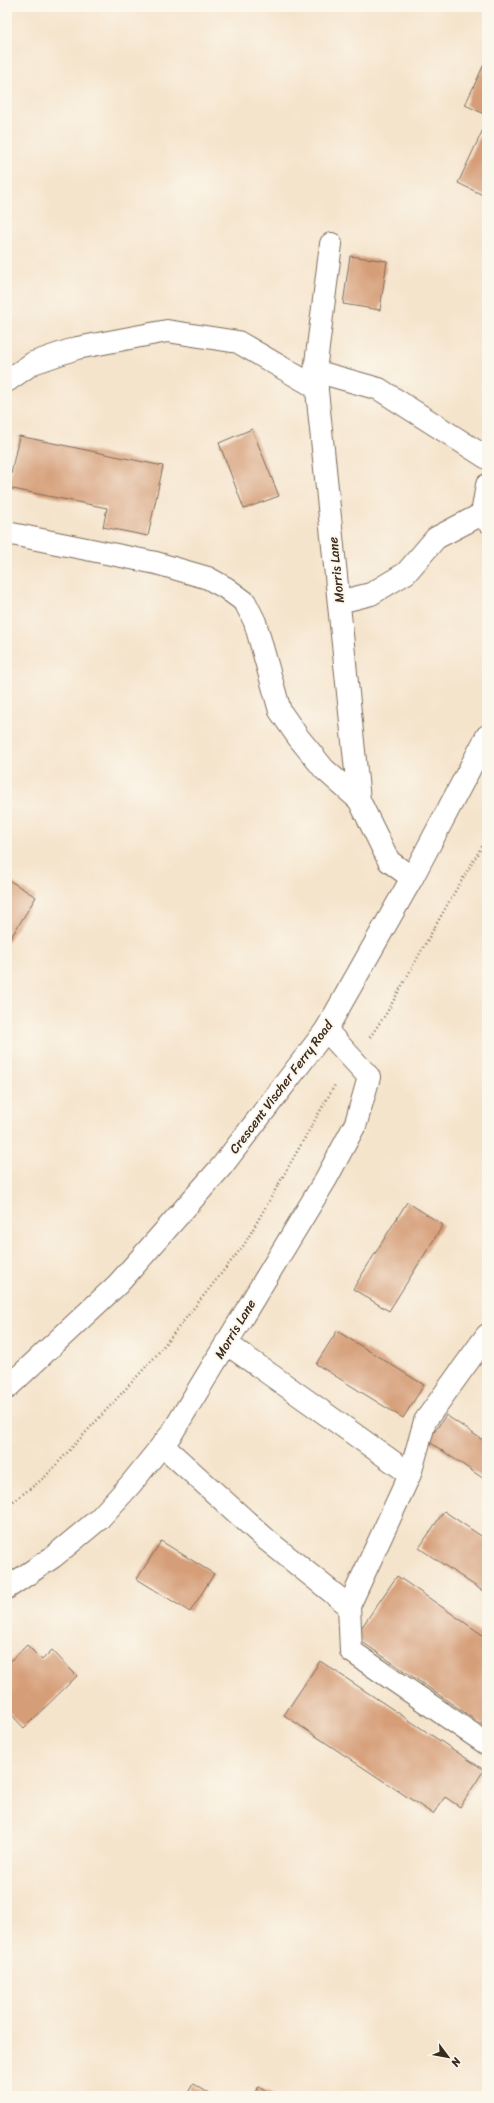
<svg xmlns="http://www.w3.org/2000/svg" width="494" height="2103" font-family="Sriracha,sans-serif">
<rect width="100%" height="100%" fill="#fbf7ec"/>
<filter id="ink" filterUnits="userSpaceOnUse"><feTurbulence type="fractalNoise" baseFrequency=".025" numOctaves="2"/><feDisplacementMap in="SourceGraphic" scale="8" xChannelSelector="R" yChannelSelector="G"/><feConvolveMatrix kernelMatrix="1 2 1 2 8 2 1 2 1" color-interpolation-filters="sRGB"/></filter>
<filter id="wash" filterUnits="userSpaceOnUse"><feTurbulence type="fractalNoise" baseFrequency=".012" numOctaves="4" result="noise"/><feDisplacementMap in="SourceGraphic" scale="16" xChannelSelector="R" yChannelSelector="G"/><feGaussianBlur stdDeviation="0.9" result="paint"/><feColorMatrix in="noise" values="0 0 0 0 0 0 0 0 0 0 0 0 0 0 0 0 0 1.4 0 .05"/><feComposite in="paint" operator="in"/></filter>
<g filter="url(#wash)">
<rect width="100%" height="100%" fill="#f5e4cc"/>
<g id="blocks">
<path fill="#d69e78" d="M 487,58 L 487,115 L 465,105 Z
M 487,121 L 487,197 L 458,183 Z
M 350,256 L 387,261 L 380,310 L 343,304 Z
M 252,429 L 279,496 L 244,509 L 219,443 Z
M 19,436 L 163,466 L 148,536 L 103,527 L 107,508 L 8,488 Z
M 7,879 L 36,897 L 7,944 Z
M 407,1202 L 443,1225 L 389,1311 L 353,1289 Z
M 337,1331 L 424,1385 L 403,1418 L 316,1364 Z
M 446,1415 L 487,1443 L 487,1481 L 428,1441 Z
M 444,1511 L 487,1540 L 487,1594 L 419,1548 Z
M 161,1541 L 214,1574 L 190,1612 L 137,1579 Z
M 397,1576 L 487,1638 L 487,1728 L 355,1637 Z
M 27,1645 L 42,1660 L 52,1650 L 77,1676 L 24,1728 L 7,1710 L 7,1664 Z
M 320,1661 L 484,1770 L 460,1807 L 445,1797 L 433,1814 L 284,1715 Z
M 193,2084 L 212,2096 L 186,2096 Z
M 259,2086 L 274,2096 L 252,2096 Z"/>
</g>
</g>
<g filter="url(#ink)">
<use href="#blocks" fill-opacity="0" stroke="#7c6b5b" stroke-width="1"/>
<g fill="none" stroke-linecap="round" stroke-linejoin="round">
<g stroke="#7c6b5b" stroke-width="24">
<path id="minor" d="M 331,244 L 315,371 L 359,800 L 389,861 L 412,878
M 315,371 L 379,389 L 487,458
M 7,381 L 33,363 L 77,348 L 167,331 L 238,342 L 317,388
M 487,485 L 482,514 L 487,521
M 7,533 L 156,563 L 208,578 L 226,588 L 245,602 L 255,622 L 280,711 L 298,737 L 324,769 L 359,800
M 339,602 L 371,594 L 406,573 L 436,538 L 482,514
M 226,1343 L 410,1474 L 349,1606
M 162,1445 L 268,1541 L 349,1606 L 351,1651 L 487,1744
M 410,1474 L 425,1421 L 487,1335
M 7,1588 L 53,1557 L 99,1519 L 130,1485 L 172,1433 L 326,1179 L 356,1123 L 369,1077 L 326,1030"/>
</g>
<g stroke="#7c6b5b" stroke-width="24">
<path id="major" d="M 7,1388 L 118,1284 L 222,1166 L 326,1030 L 412,878 L 487,736"/>
</g>
<path stroke="#7c6b5b" stroke-width="2.5" stroke-dasharray="1 3" stroke-linecap="butt" d="M 370,1037 L 386,1014 L 450,900 L 487,838
M 7,1506 L 44,1478 L 154,1358 L 244,1245 L 336,1083"/>
<use href="#minor" stroke="#fff" stroke-width="22"/>
<use href="#major" stroke="#fff" stroke-width="22"/>
</g>
</g>
<g text-anchor="middle" dominant-baseline="central" stroke-width="4" stroke-linejoin="round" paint-order="stroke">
<g font-size="13" fill="#3b2a1e" stroke="#fbf7ec">
<text transform="translate(336 570) rotate(-96)">Morris Lane</text>
<text transform="translate(281 1087) rotate(-53)">Crescent Vischer Ferry Road</text>
<text transform="translate(235 1329) rotate(-59)">Morris Lane</text>
</g>
</g>
<rect width="494" height="2103" fill="none" stroke="#fbf7ec" stroke-width="24"/>
<g transform="translate(448 2057) rotate(122)" stroke="#fbf7ec" stroke-width="3" paint-order="stroke">
<path d="M0-3L7 15L0 10L-7 15Z" fill="#3b2a1e"/>
<text y="-6" font-size="11" font-weight="bold" text-anchor="middle" fill="#3b2a1e">N</text>
</g>
</svg>
